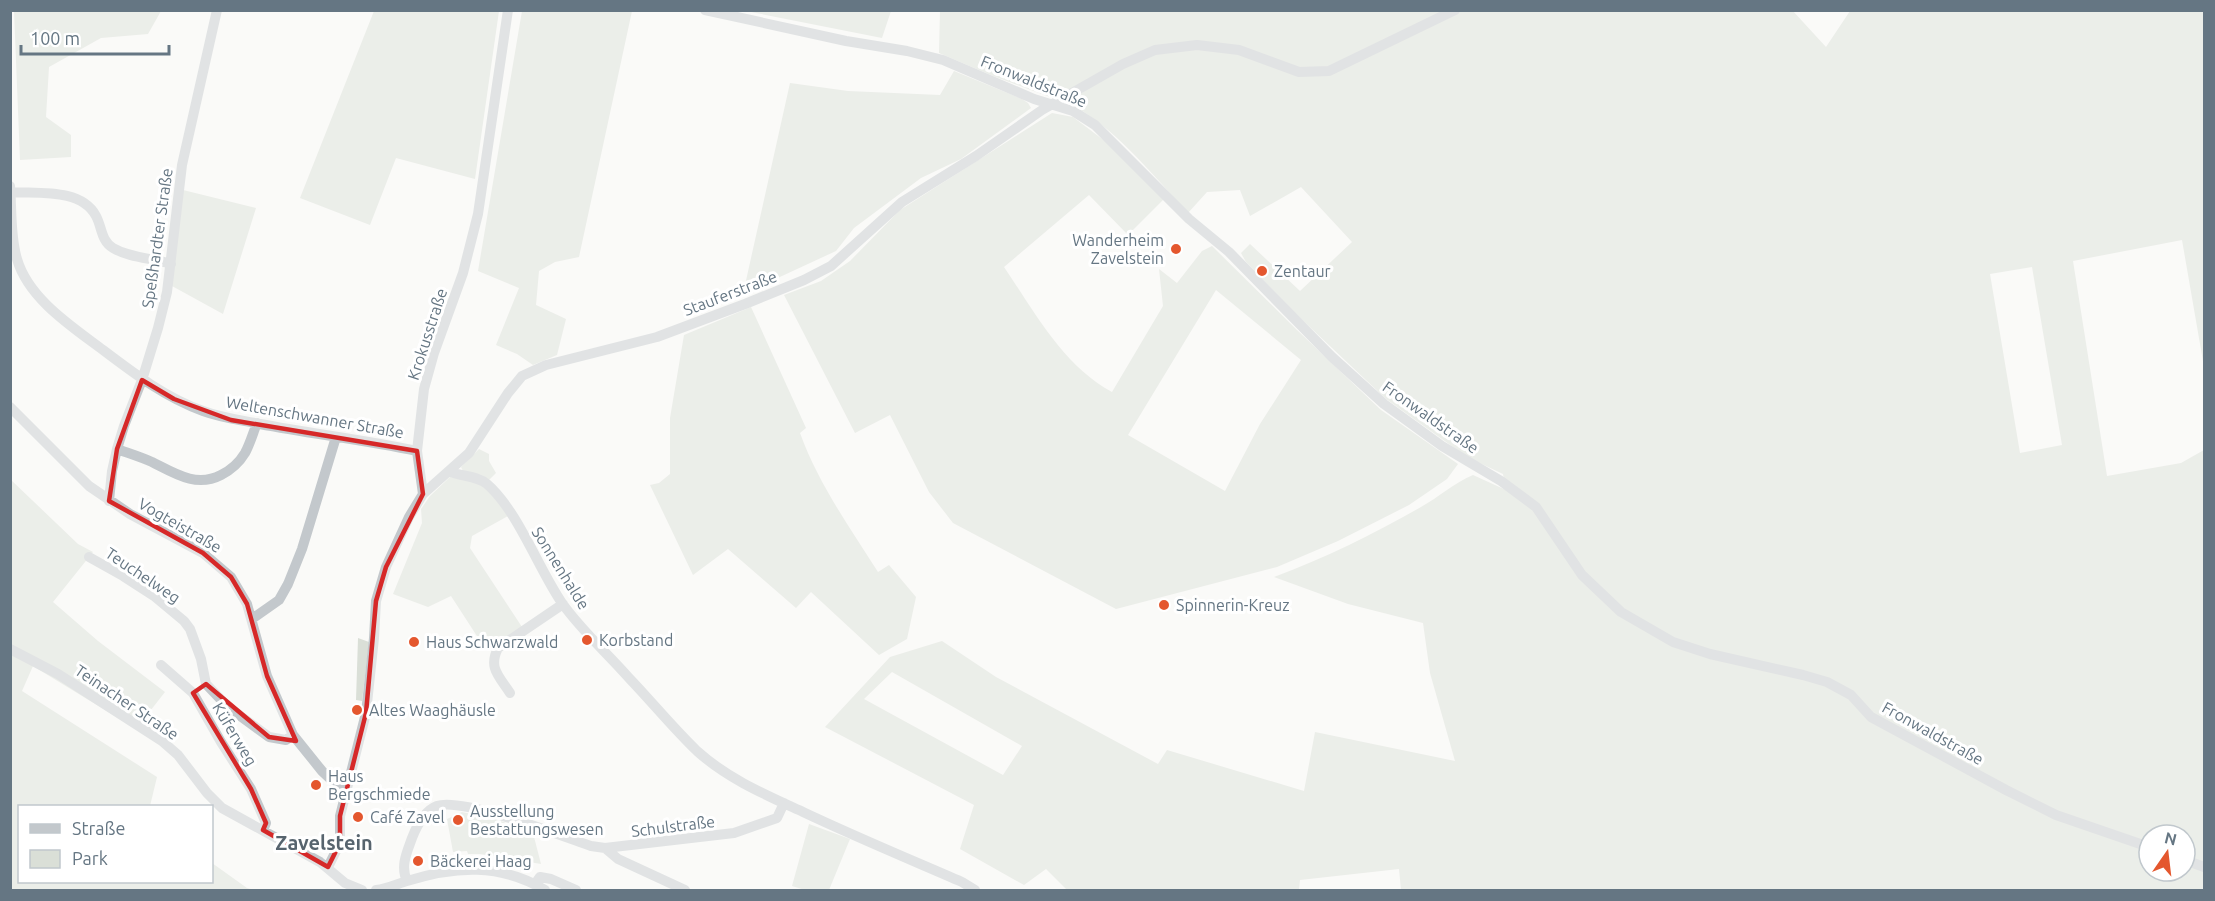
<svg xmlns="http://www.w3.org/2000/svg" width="2215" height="901" font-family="Ubuntu,sans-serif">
<rect width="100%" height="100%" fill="#fafaf8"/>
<path fill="#dadfd7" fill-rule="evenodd" d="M 1792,10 L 1826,47 L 1850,11 L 2204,11 L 2204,367 L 2182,240 L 2073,261 L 2107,476 L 2181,463 L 2204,450 L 2204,890 L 1401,890 L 1399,869 L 1300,880 L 1299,890 L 1067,890 L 1046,869 L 1024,885 L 960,849 L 974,805 L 825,727 L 890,657 L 942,641 L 996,677 L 1158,764 L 1167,750 L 1304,791 L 1315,732 L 1455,761 L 1430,673 L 1423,623 L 1348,604 L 1274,577 C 1325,558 1374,534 1421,507 C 1439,497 1454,483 1473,475 L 1506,490 L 1503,474 L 1467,457 L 1386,399 L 1295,313 L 1246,262 L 1241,253 L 1250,244 L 1300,291 L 1352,242 L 1301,187 L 1250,216 L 1240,190 L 1207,192 L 1188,213 C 1154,176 1121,135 1078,108 L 1075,97 L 1156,46 L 1062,95 L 1050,97 L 993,76 L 939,53 L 940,11 L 1442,11 L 1399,39 L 1461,11 ZM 2032,267 L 2062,445 L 2020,453 L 1990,274 ZM 892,672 L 1022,746 L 1003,775 L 864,699 ZM 2149,835 L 2185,835 L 2185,871 L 2149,871 Z
M 14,11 L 161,11 L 148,34 L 101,38 L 49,67 L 46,117 L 71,135 L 71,157 L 20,160 Z
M 374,11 L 499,11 L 475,179 L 396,158 L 370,225 L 300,198 Z
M 522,11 L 632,11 L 579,257 L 555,262 L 539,271 L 536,305 L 566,319 L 557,355 L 533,365 L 517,354 L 496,345 L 519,288 L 478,271 Z
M 746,11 L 891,10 L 891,11 L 882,38 Z
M 954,71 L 1022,99 L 1028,103 L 1031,108 L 961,159 L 921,178 L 854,228 L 836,251 L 743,294 L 790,83 L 848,91 L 940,95 Z
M 1052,113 L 1073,117 L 1118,151 L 1165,198 L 1128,235 L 1089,195 L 1004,267 C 1034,311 1063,366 1112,392 L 1163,306 L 1159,269 L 1177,283 L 1202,251 L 1212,246 L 1297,330 L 1381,410 L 1458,464 L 1447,479 L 1409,505 L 1338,541 L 1277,567 L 1116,609 L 953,523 L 929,492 L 890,415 L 855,433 L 784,295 L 821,281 L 850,261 L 900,210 ZM 1216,290 L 1301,360 L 1260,424 L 1225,491 L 1128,435 Z
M 183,190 L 256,208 L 223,314 L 172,286 Z
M 751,307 L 806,428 L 800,433 C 818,483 850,528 878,572 L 889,565 L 916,597 L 907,639 L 879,655 L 811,592 L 796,608 L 728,549 L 693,575 L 650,485 L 659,483 L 670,474 L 670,418 L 684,335 Z
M 479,449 L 489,454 L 489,461 L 496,473 L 487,482 L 464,473 L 461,467 Z
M 450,477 C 483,478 491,491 508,516 L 472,536 L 470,548 L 522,627 L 486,650 L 451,596 L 428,607 L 393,594 L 422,523 L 421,509 L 430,496 Z
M 10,479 L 78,544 L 93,552 L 53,602 L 98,641 L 165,692 L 136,729 L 33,666 L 22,691 L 157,777 L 150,806 L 20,806 L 20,882 L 212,882 L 212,863 L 247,888 L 254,890 L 11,890 Z
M 358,638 L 369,642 L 362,701 L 356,700 Z
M 462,812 L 495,819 L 533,833 L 541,864 L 480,854 L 468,854 L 467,851 L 453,852 L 447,819 Z
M 809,824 L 850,839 L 829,890 L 805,890 L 792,886 Z"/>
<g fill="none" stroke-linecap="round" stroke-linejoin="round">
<path stroke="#c3c8cc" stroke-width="10" d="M 705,10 L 846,41 L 907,51 L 943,60 L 1034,99 L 1073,111 L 1095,125 L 1189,219 L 1229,252 L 1332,357 L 1384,404 L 1442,446 L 1501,481 L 1536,507 L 1582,575 L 1621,612 L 1673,642 L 1710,654 L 1803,675 L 1827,682 L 1851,695 L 1871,717 L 2006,790 L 2056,815 L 2149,847
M 10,186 C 12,209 10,236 17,259 C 28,297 68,324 99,347 C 132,372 164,397 203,411 C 222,418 241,420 260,424 C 313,434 365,440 417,451
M 11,192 C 38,194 81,188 96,216 C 102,227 101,241 113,248 C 130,258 153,258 171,264
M 10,407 L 89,486 L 130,514 L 203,553 L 231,577 L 247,604 L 267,676 L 293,735 L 322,771 L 339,787 L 346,789
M 117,449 C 128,453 141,457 152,462 C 174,473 196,488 221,475 C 231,470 239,463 245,453 C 250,444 253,433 257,423
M 449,471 C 461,477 476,475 487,484 C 518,511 538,568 562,603 C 581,630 607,653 629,678 C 652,702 673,728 697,751 C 728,779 766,795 803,812 C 856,837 909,859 962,882 L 975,890
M 423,494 L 469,453 L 508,393 L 522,376 L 546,365 L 657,337 L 745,304 L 804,280 L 831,266 L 902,202 L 976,156 L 1042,110 L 1123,64 L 1155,50 L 1197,45 L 1239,50 L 1299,72 L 1329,71 L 1455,10
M 109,501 L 112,471 L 117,449 L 124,426 L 142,380 L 158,328 L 167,292 L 182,165 L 217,10
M 89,557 L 123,576 L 154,596 L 184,621 L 190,629 L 201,659 L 206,684 L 228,707 L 269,737 L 286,740 L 293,735
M 252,619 L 279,600 L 288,584 L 302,549 L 336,437
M 10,649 L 58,674 L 162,741 L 178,755 L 207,793 L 222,808 L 320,862 L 345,883 L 362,890
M 161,665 L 193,693 L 221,742 L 251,789 L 266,823 L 263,830
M 510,693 C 499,676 488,668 498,648 L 563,604
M 605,848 L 618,859 L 685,890
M 2185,860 L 2204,867
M 328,867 L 340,843 L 340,816 L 366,713 L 374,638 L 376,601 L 386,567 L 409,517 L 423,494 L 417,451 L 424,389 L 434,353 L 463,273 L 478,214 L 508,10
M 407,881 C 400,866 407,852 412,838 C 417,825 424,811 437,806 C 462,797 562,836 591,846 L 605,848 L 734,833 L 777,818 L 784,803
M 535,884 L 540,877 L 551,879 L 576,890
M 376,890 C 387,889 397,884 407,881 C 455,866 500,863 545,890"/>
</g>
<path d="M0 0H2215V901H0ZM 142,380 L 174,399 L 231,420 L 417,451 L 423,494 L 386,567 L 376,601 L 366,713 L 340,816 L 340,843 L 328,867 L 263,830 L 266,823 L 251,789 L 193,693 L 206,684 L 269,737 L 296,741 L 267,676 L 247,604 L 231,577 L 203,553 L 109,501 L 117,449 Z" fill="#fafaf8" fill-opacity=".55" fill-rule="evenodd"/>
<path fill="none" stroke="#d62828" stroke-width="4.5" stroke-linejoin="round" d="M 142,380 L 174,399 L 231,420 L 417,451 L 423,494 L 386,567 L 376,601 L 366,713 L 340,816 L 340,843 L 328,867 L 263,830 L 266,823 L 251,789 L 193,693 L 206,684 L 269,737 L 296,741 L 267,676 L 247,604 L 231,577 L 203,553 L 109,501 L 117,449 Z"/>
<g fill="#e4572e" stroke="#fff" stroke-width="2">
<circle cx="1176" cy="249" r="6"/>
<circle cx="1262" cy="271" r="6"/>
<circle cx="1164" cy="605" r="6"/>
<circle cx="587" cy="640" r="6"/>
<circle cx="414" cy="642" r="6"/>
<circle cx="357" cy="710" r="6"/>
<circle cx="316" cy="785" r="6"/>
<circle cx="358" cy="817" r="6"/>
<circle cx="458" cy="820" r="6"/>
<circle cx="418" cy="861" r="6"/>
</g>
<g text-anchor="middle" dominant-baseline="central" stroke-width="6" stroke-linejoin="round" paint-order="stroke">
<g font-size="16" fill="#657683" stroke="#fff">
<text transform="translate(1034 81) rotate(22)">Fronwaldstraße</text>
<text transform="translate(157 238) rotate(-82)">Speßhardter Straße</text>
<text transform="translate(730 293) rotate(-21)">Stauferstraße</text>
<text transform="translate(427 334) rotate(-72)">Krokusstraße</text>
<text transform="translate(315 417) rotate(10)">Weltenschwanner Straße</text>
<text transform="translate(1431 417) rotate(35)">Fronwaldstraße</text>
<text transform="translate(180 525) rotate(30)">Vogteistraße</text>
<text transform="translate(561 568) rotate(58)">Sonnenhalde</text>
<text transform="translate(143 575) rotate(34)">Teuchelweg</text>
<text transform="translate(127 702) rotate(34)">Teinacher Straße</text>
<text transform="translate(1933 733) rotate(29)">Fronwaldstraße</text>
<text transform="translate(235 734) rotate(59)">Küferweg</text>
<text transform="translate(673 826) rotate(-7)">Schulstraße</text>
</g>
<g font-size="16" fill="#657683" stroke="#fff" text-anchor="start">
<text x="1164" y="240" text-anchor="end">Wanderheim<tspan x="1164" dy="18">Zavelstein</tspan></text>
<text x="1274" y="271">Zentaur</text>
<text x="1176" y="605">Spinnerin-Kreuz</text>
<text x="599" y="640">Korbstand</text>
<text x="426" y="642">Haus Schwarzwald</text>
<text x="369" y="710">Altes Waaghäusle</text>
<text x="328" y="776">Haus<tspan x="328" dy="18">Bergschmiede</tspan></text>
<text x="470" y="811">Ausstellung<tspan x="470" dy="18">Bestattungswesen</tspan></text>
<text x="370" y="817">Café Zavel</text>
<text x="430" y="861">Bäckerei Haag</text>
</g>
<g font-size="20" font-weight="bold" fill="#57646e" stroke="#fff">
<text x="324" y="842">Zavelstein</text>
</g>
</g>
<rect width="2215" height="901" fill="none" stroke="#657683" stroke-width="24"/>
<rect x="18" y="805" width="195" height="78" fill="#ffffff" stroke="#c1c8cd" stroke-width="1.5"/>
<rect x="30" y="824" width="30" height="9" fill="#c3c8cc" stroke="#c1c8cd" stroke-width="1.5"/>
<text x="72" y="835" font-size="18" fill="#657683">Straße</text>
<rect x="30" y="850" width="30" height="18" fill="#dadfd7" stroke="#c1c8cd" stroke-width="1.5"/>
<text x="72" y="865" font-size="18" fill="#657683">Park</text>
<g transform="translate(2167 853) rotate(14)"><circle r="28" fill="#ffffff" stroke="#c1c8cd" stroke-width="1.5"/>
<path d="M0-4.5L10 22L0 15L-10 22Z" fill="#e4572e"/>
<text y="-9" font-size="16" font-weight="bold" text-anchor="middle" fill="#657683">N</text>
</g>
<path d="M21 45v9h148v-9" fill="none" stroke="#657683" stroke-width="3"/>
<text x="30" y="45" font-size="18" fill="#657683" stroke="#ffffff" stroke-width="4.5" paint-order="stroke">100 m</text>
</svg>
